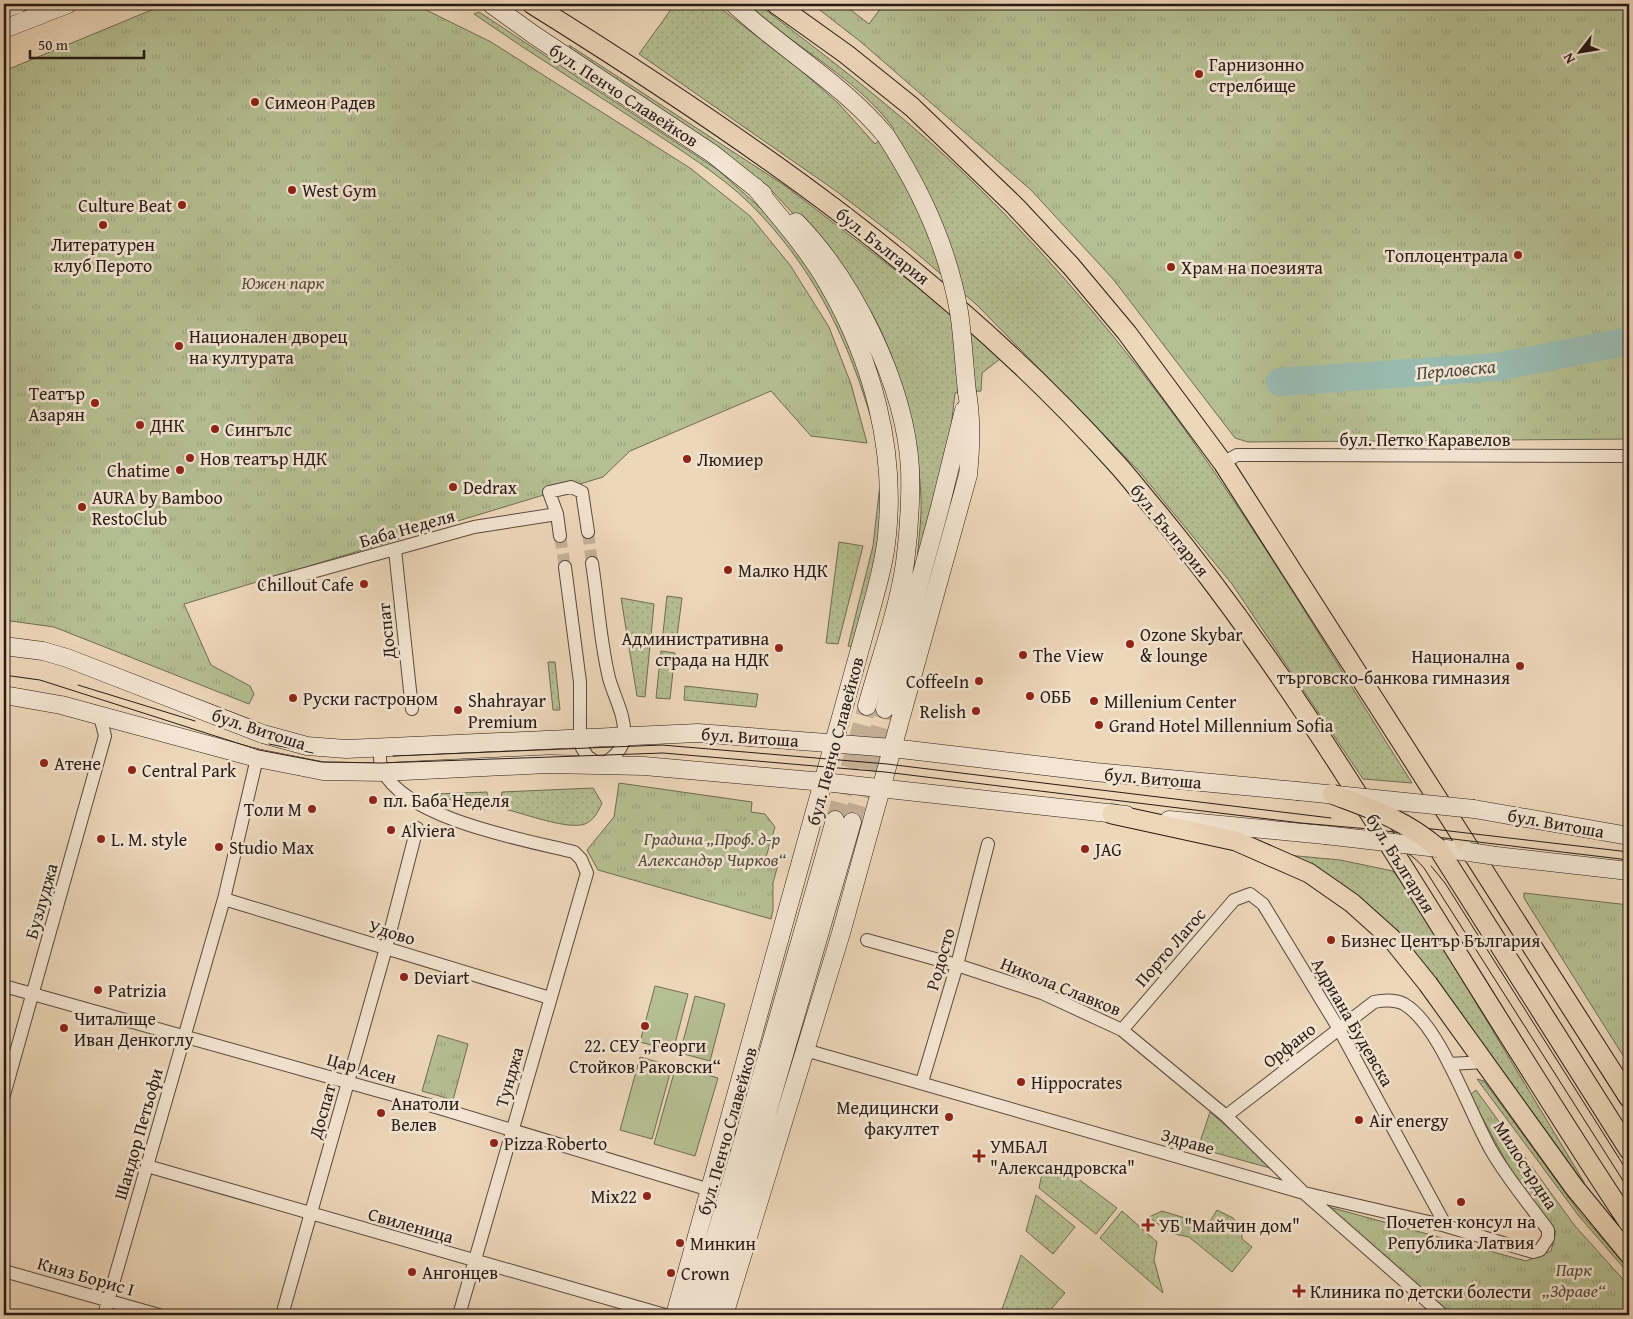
<svg xmlns="http://www.w3.org/2000/svg" width="1633" height="1319" font-family="'Gentium Book Plus',serif">
<defs>
<pattern id="grass-dots" width="8" height="8" patternUnits="userSpaceOnUse" patternTransform="scale(1.25)"><rect width="8" height="8" fill="#b5bf92"/><path d="M2 2h.1M6 6h.1" fill="none" stroke="#9ca47d" stroke-width="1.8" stroke-linecap="round"/></pattern>
<pattern id="park-tufts" width="24" height="20" patternUnits="userSpaceOnUse" patternTransform="scale(1.25)"><rect width="24" height="20" fill="#b5bf92"/><path d="M3 7l-1-3M5 7V3M7 7l1-3M15 17l-1-3M17 17v-4M19 17l1-3" fill="none" stroke="#9ca47d"/></pattern>
</defs>
<rect width="100%" height="100%" fill="#edd7b9"/>
<filter id="stains"><feTurbulence type="fractalNoise" baseFrequency=".004" numOctaves="4"/><feColorMatrix values="0 0 0 0 .2 0 0 0 0 .09 0 0 0 0 .02 0 0 0 .5 -.17"/></filter>
<radialGradient id="worn" r=".72"><stop offset=".6" stop-color="#630" stop-opacity="0"/><stop offset="1" stop-color="#630" stop-opacity=".3"/></radialGradient>
<path fill="url(#grass-dots)" stroke="#6e6c54" d="M 675,4 L 715,4 L 803,72 L 839,104 L 875,144 L 894,129 C 857,78 796,49 751,6 L 755,4 L 763,8 C 839,66 915,124 983,192 C 1056,265 1124,345 1185,430 C 1266,543 1337,665 1412,783 L 1363,779 L 1232,584 L 1138,470 L 977,305 L 908,246 L 836,191 L 639,54 Z
M 479,12 L 718,170 L 765,212 L 798,253 L 824,291 L 865,381 L 873,425 C 851,347 818,276 762,216 C 732,183 694,159 658,135 C 597,94 534,56 474,14 Z
M 569,45 L 784,185 L 933,299 L 1000,359 L 982,373 L 981,391 L 955,393 L 949,444 L 917,563 C 918,541 922,519 921,498 C 919,438 897,348 863,299 C 836,261 804,225 772,191 L 573,51 Z
M 881,475 L 884,487 L 876,557 L 854,647 L 848,646 L 873,546 Z
M 839,542 L 863,546 L 838,644 L 826,643 Z
M 667,596 L 682,598 L 676,644 L 662,642 Z
M 621,598 L 654,604 L 645,697 L 637,696 Z
M 661,651 L 675,653 L 670,699 L 656,698 Z
M 548,662 L 555,662 L 560,710 L 553,710 Z
M 685,686 L 758,694 L 756,707 L 684,700 Z
M 593,788 L 602,803 C 598,812 594,820 585,824 C 567,830 526,814 508,810 L 501,798 L 502,792 Z
M 487,792 L 489,808 L 481,810 L 434,794 Z
M 1287,855 L 1340,860 L 1393,871 L 1408,890 L 1584,1182 L 1584,1186 L 1419,961 Z
M 1477,1079 L 1484,1081 L 1580,1213 L 1629,1269 L 1629,1274 L 1578,1215 Z
M 1210,1112 L 1277,1170 L 1198,1148 Z
M 1069,1172 L 1117,1208 L 1096,1234 L 1039,1188 L 1042,1174 Z
M 1036,1195 L 1075,1227 L 1053,1254 L 1026,1231 Z
M 1217,1210 L 1233,1218 L 1242,1227 L 1242,1239 L 1252,1247 L 1232,1272 L 1189,1237 L 1170,1233 L 1149,1217 L 1162,1211 L 1208,1225 Z
M 1122,1211 L 1157,1242 L 1154,1260 L 1163,1293 L 1100,1238 Z
M 1021,1255 L 1065,1293 L 1046,1315 L 1000,1315 Z"/>
<path fill="url(#park-tufts)" stroke="#6e6c54" d="M 166,4 L 414,4 L 491,42 L 690,168 L 750,216 L 790,265 L 829,327 L 851,384 L 867,443 L 811,436 L 771,391 L 630,451 L 603,477 L 184,604 L 211,665 L 250,686 L 254,694 L 249,704 L 54,627 L 4,620 L 4,71 Z
M 812,4 L 843,4 L 869,24 L 884,4 L 892,7 L 896,4 L 1629,4 L 1629,439 L 1248,442 L 1235,438 L 1113,279 L 1031,190 L 861,42 Z
M 619,783 L 752,802 L 751,812 L 765,814 L 775,827 L 766,857 L 779,861 L 773,883 L 773,910 L 771,919 L 598,870 L 587,850 L 614,817 Z
M 1524,893 L 1629,905 L 1629,1065 L 1524,898 Z
M 438,1035 L 468,1044 L 453,1100 L 422,1091 Z
M 1476,1090 L 1575,1226 L 1629,1286 L 1629,1315 L 1453,1315 L 1329,1207 L 1526,1261 L 1551,1251 L 1556,1232 L 1509,1167 L 1470,1095 Z"/>
<path fill="#b5bf92" stroke="#6e6c54" d="M 655,986 L 688,994 L 673,1051 L 640,1042 Z
M 695,996 L 725,1004 L 710,1061 L 680,1053 Z
M 640,1057 L 672,1066 L 652,1139 L 620,1130 Z
M 676,1066 L 718,1078 L 695,1156 L 654,1144 Z"/>
<g fill="none" stroke-linecap="round" stroke-linejoin="round">
<path stroke="#99baaf" stroke-width="28" d="M 1280,382 L 1497,367 L 1629,341"/>
<path stroke="#c5b198" stroke-width="12" stroke-dasharray="12 6" stroke-linecap="butt" d="M 588,532 L 592,563
M 560,536 L 565,567"/>
<path stroke="#c5b198" stroke-width="18" stroke-dasharray="18 9" stroke-linecap="butt" d="M 835,820 L 867,706
M 852,822 L 885,709"/>
<g stroke="#58493e" stroke-width="14">
<path id="street" d="M 1223,463 L 1237,455 L 1629,456
M 560,536 L 557,514 L 549,492 L 571,487 L 582,492 L 588,532
M 395,550 L 412,709
M 592,563 C 598,601 600,641 609,678 C 614,697 626,716 624,737 C 623,750 613,757 604,764
M 565,567 L 580,682 L 580,739 L 582,748 L 588,757 L 599,764
M 269,584 L 474,527 L 557,514
M 380,749 C 380,756 379,765 383,771 C 407,819 525,840 574,852 L 581,859 L 587,873 L 459,1315
M 224,899 L 550,998
M 867,940 L 957,965 L 1042,993 L 1122,1030 L 1226,1116 L 1304,1193 L 1443,1315
M 4,986 L 429,1105 L 710,1190
M 1122,1030 L 1234,900 L 1250,894 L 1263,904 L 1339,1029 L 1446,1226
M 805,1050 L 1304,1193 L 1446,1226 L 1533,1252 L 1540,1250 L 1548,1238 L 1548,1230 C 1529,1204 1507,1178 1491,1150 C 1469,1112 1440,1025 1404,1004 C 1394,999 1384,1000 1374,1002 L 1226,1116
M 1449,1064 L 1485,1062
M 922,1082 L 957,965 L 988,844
M 4,1095 L 105,736 L 100,716
M 147,1166 L 665,1315
M 4,1271 L 159,1315
M 104,1315 L 224,899 L 257,758
M 282,1315 L 386,948 L 417,828"/>
</g>
<g stroke="#271a15" stroke-width="19">
<path id="secondary" d="M 491,4 L 534,35 L 713,154 L 763,194
M 734,4 C 783,50 842,83 886,136
M 4,9 L 18,4
M 4,29 L 68,4
M 796,222 C 854,281 905,385 910,468 C 911,500 909,532 905,563 C 898,611 880,659 867,706
M 4,646 L 43,651 L 67,658 L 263,734 L 307,746 L 346,749 L 698,733 L 892,748 L 1095,772 L 1297,791
M 4,695 L 61,705 L 257,758 L 323,771 L 383,772 L 548,764 L 644,766 L 824,782 L 1126,815
M 885,709 L 940,507 L 964,410
M 1474,809 L 1629,836
M 1169,820 L 1325,835
M 1438,848 L 1469,852
M 1496,856 L 1629,871
M 675,1315 L 873,602 C 879,580 885,558 887,535 C 896,448 872,360 828,284 C 808,249 781,219 755,187
M 691,1315 L 704,1277 L 835,820
M 708,1315 L 852,822
M 724,1315 L 841,933 L 968,475 C 971,446 972,420 967,392"/>
</g>
<g stroke="#271a15" stroke-width="21">
<path id="primary" d="M 532,4 C 742,135 948,276 1115,462 C 1130,478 1143,496 1158,513 C 1245,619 1320,733 1392,849 C 1471,974 1547,1100 1629,1223
M 776,4 L 846,54 L 912,107 L 1015,206 L 1071,266 L 1127,333 L 1223,463 L 1629,1098
M 1112,814 L 1236,841 L 1309,873 L 1352,903 L 1391,938 L 1428,984 L 1574,1187 L 1629,1254
M 1438,848 L 1629,1150"/>
</g>
<use href="#street" stroke="#f3e5d2" stroke-width="12"/>
<use href="#secondary" stroke="#f3e5d2" stroke-width="18"/>
<use href="#primary" stroke="#edd7b9" stroke-width="19"/>
<path stroke="#271a15" stroke-width="1" d="M 4,675 L 40,680 L 259,750 L 322,762 L 381,763 L 663,753 L 885,772 L 1301,823 L 1369,829 L 1629,860
M 78,685 L 195,721
M 269,744 L 313,753
M 393,756 L 662,745 L 887,764 L 1331,818
M 1381,823 L 1629,852
M 1353,832 C 1381,841 1405,845 1424,868 L 1629,1190
M 1431,866 L 1445,883 L 1629,1174"/>
<g stroke="#271a15" stroke-width="19" stroke-linecap="butt">
<path id="secondary-bridge" d="M 886,136 C 921,190 948,248 959,312 C 963,338 964,365 967,392
M 1297,791 L 1474,809
M 1325,835 L 1438,848
M 1469,852 L 1496,856"/>
</g>
<g stroke="#271a15" stroke-width="21" stroke-linecap="butt">
<path id="primary-bridge" d="M 1332,794 C 1374,810 1403,819 1438,848"/>
</g>
<use href="#secondary-bridge" stroke="#f3e5d2" stroke-width="18"/>
<use href="#primary-bridge" stroke="#edd7b9" stroke-width="19"/>
</g>
<g fill="#8f2418" stroke="#f3e5d2" stroke-width="2">
<circle cx="1199" cy="74" r="5"/>
<circle cx="255" cy="102" r="5"/>
<circle cx="292" cy="190" r="5"/>
<circle cx="182" cy="205" r="5"/>
<circle cx="103" cy="225" r="5"/>
<circle cx="1518" cy="255" r="5"/>
<circle cx="1171" cy="267" r="5"/>
<circle cx="179" cy="346" r="5"/>
<circle cx="95" cy="403" r="5"/>
<circle cx="140" cy="425" r="5"/>
<circle cx="215" cy="429" r="5"/>
<circle cx="190" cy="458" r="5"/>
<circle cx="687" cy="459" r="5"/>
<circle cx="180" cy="470" r="5"/>
<circle cx="453" cy="487" r="5"/>
<circle cx="82" cy="507" r="5"/>
<circle cx="728" cy="570" r="5"/>
<circle cx="364" cy="584" r="5"/>
<circle cx="1130" cy="644" r="5"/>
<circle cx="779" cy="648" r="5"/>
<circle cx="1023" cy="655" r="5"/>
<circle cx="1520" cy="666" r="5"/>
<circle cx="979" cy="681" r="5"/>
<circle cx="1030" cy="696" r="5"/>
<circle cx="293" cy="698" r="5"/>
<circle cx="1094" cy="701" r="5"/>
<circle cx="458" cy="710" r="5"/>
<circle cx="976" cy="711" r="5"/>
<circle cx="1099" cy="725" r="5"/>
<circle cx="44" cy="763" r="5"/>
<circle cx="132" cy="770" r="5"/>
<circle cx="373" cy="800" r="5"/>
<circle cx="312" cy="809" r="5"/>
<circle cx="391" cy="830" r="5"/>
<circle cx="101" cy="839" r="5"/>
<circle cx="219" cy="847" r="5"/>
<circle cx="1085" cy="849" r="5"/>
<circle cx="1331" cy="940" r="5"/>
<circle cx="404" cy="977" r="5"/>
<circle cx="98" cy="990" r="5"/>
<circle cx="645" cy="1026" r="5"/>
<circle cx="64" cy="1028" r="5"/>
<circle cx="1021" cy="1082" r="5"/>
<circle cx="381" cy="1113" r="5"/>
<circle cx="949" cy="1117" r="5"/>
<circle cx="1359" cy="1120" r="5"/>
<circle cx="494" cy="1143" r="5"/>
<path d="M976.5 1148.5h5v5h5v5h-5v5h-5v-5h-5v-5h5z"/>
<circle cx="647" cy="1196" r="5"/>
<circle cx="1461" cy="1202" r="5"/>
<path d="M1145.5 1217.5h5v5h5v5h-5v5h-5v-5h-5v-5h5z"/>
<circle cx="680" cy="1243" r="5"/>
<circle cx="412" cy="1272" r="5"/>
<circle cx="671" cy="1273" r="5"/>
<path d="M1296.5 1283.5h5v5h5v5h-5v5h-5v-5h-5v-5h5z"/>
</g>
<g text-anchor="middle" dominant-baseline="central" stroke-width="5" stroke-linejoin="round" paint-order="stroke">
<g font-size="18" fill="#271a15" stroke="#f3e5d2" text-anchor="start">
<text x="1209" y="64">Гарнизонно<tspan x="1209" dy="21">стрелбище</tspan></text>
<text x="265" y="102">Симеон Радев</text>
<text x="302" y="190">West Gym</text>
<text x="172" y="205" text-anchor="end">Culture Beat</text>
<text x="103" y="244" text-anchor="middle">Литературен<tspan x="103" dy="21">клуб Перото</tspan></text>
<text x="1508" y="255" text-anchor="end">Топлоцентрала</text>
<text x="1181" y="267">Храм на поезията</text>
<text x="189" y="336">Национален дворец<tspan x="189" dy="21">на културата</tspan></text>
<text x="85" y="393" text-anchor="end">Театър<tspan x="85" dy="21">Азарян</tspan></text>
<text x="150" y="425">ДНК</text>
<text x="225" y="429">Сингълс</text>
<text x="200" y="458">Нов театър НДК</text>
<text x="697" y="459">Люмиер</text>
<text x="170" y="470" text-anchor="end">Chatime</text>
<text x="463" y="487">Dedrax</text>
<text x="92" y="497">AURA by Bamboo<tspan x="92" dy="21">RestoClub</tspan></text>
<text x="738" y="570">Малко НДК</text>
<text x="354" y="584" text-anchor="end">Chillout Cafe</text>
<text x="1140" y="634">Ozone Skybar<tspan x="1140" dy="21">&amp; lounge</tspan></text>
<text x="769" y="638" text-anchor="end">Административна<tspan x="769" dy="21">сграда на НДК</tspan></text>
<text x="1033" y="655">The View</text>
<text x="1510" y="656" text-anchor="end">Национална<tspan x="1510" dy="21">търговско-банкова гимназия</tspan></text>
<text x="969" y="681" text-anchor="end">CoffeeIn</text>
<text x="1040" y="696">ОББ</text>
<text x="303" y="698">Руски гастроном</text>
<text x="468" y="700">Shahrayar<tspan x="468" dy="21">Premium</tspan></text>
<text x="1104" y="701">Millenium Center</text>
<text x="966" y="711" text-anchor="end">Relish</text>
<text x="1109" y="725">Grand Hotel Millennium Sofia</text>
<text x="54" y="763">Атене</text>
<text x="142" y="770">Central Park</text>
<text x="383" y="800">пл. Баба Неделя</text>
<text x="302" y="809" text-anchor="end">Толи М</text>
<text x="401" y="830">Alviera</text>
<text x="111" y="839">L. M. style</text>
<text x="229" y="847">Studio Max</text>
<text x="1095" y="849">JAG</text>
<text x="1341" y="940">Бизнес Център България</text>
<text x="414" y="977">Deviart</text>
<text x="108" y="990">Patrizia</text>
<text x="74" y="1018">Читалище<tspan x="74" dy="21">Иван Денкоглу</tspan></text>
<text x="645" y="1045" text-anchor="middle">22. СЕУ „Георги<tspan x="645" dy="21">Стойков Раковски“</tspan></text>
<text x="1031" y="1082">Hippocrates</text>
<text x="391" y="1103">Анатоли<tspan x="391" dy="21">Велев</tspan></text>
<text x="939" y="1107" text-anchor="end">Медицински<tspan x="939" dy="21">факултет</tspan></text>
<text x="1369" y="1120">Air energy</text>
<text x="504" y="1143">Pizza Roberto</text>
<text x="990" y="1146">УМБАЛ<tspan x="990" dy="21">"Александровска"</tspan></text>
<text x="637" y="1196" text-anchor="end">Mix22</text>
<text x="1461" y="1221" text-anchor="middle">Почетен консул на<tspan x="1461" dy="21">Република Латвия</tspan></text>
<text x="1159" y="1225">УБ "Майчин дом"</text>
<text x="690" y="1243">Минкин</text>
<text x="422" y="1272">Ангонцев</text>
<text x="681" y="1273">Crown</text>
<text x="1310" y="1291">Клиника по детски болести</text>
</g>
<g font-size="18" fill="#271a15" stroke="#f3e5d2">
<text transform="translate(624 95) rotate(33)">бул. Пенчо Славейков</text>
<text transform="translate(883 246) rotate(38)">бул. България</text>
<text x="1425" y="439">бул. Петко Каравелов</text>
<text transform="translate(407 528) rotate(-16)">Баба Неделя</text>
<text transform="translate(1170 530) rotate(51)">бул. България</text>
<text transform="translate(386 631) rotate(-96)">Доспат</text>
<text transform="translate(259 729) rotate(18)">бул. Витоша</text>
<text transform="translate(750 737) rotate(4)">бул. Витоша</text>
<text transform="translate(835 741) rotate(-75)">бул. Пенчо Славейков</text>
<text transform="translate(1153 778) rotate(5)">бул. Витоша</text>
<text transform="translate(1556 823) rotate(10)">бул. Витоша</text>
<text transform="translate(1401 863) rotate(58)">бул. България</text>
<text transform="translate(41 901) rotate(-74)">Бузлуджа</text>
<text transform="translate(392 932) rotate(17)">Удово</text>
<text transform="translate(1170 947) rotate(-49)">Порто Лагос</text>
<text transform="translate(940 959) rotate(-74)">Родосто</text>
<text transform="translate(1061 986) rotate(22)">Никола Славков</text>
<text transform="translate(1353 1022) rotate(60)">Адриана Будевска</text>
<text transform="translate(1289 1045) rotate(-38)">Орфано</text>
<text transform="translate(362 1068) rotate(16)">Цар Асен</text>
<text transform="translate(509 1077) rotate(-74)">Тунджа</text>
<text transform="translate(322 1111) rotate(-74)">Доспат</text>
<text transform="translate(727 1131) rotate(-74)">бул. Пенчо Славейков</text>
<text transform="translate(138 1134) rotate(-74)">Шандор Петьофи</text>
<text transform="translate(1188 1141) rotate(16)">Здраве</text>
<text transform="translate(1526 1165) rotate(57)">Милосърдна</text>
<text transform="translate(411 1225) rotate(16)">Свиленица</text>
<text transform="translate(86 1276) rotate(16)">Княз Борис I</text>
</g>
<g font-size="18" font-style="italic" fill="#524c3a" stroke="#f3e5d2">
<text x="283" y="282">Южен парк</text>
<text x="712" y="838">Градина „Проф. д-р<tspan x="712" dy="21">Александър Чирков“</tspan></text>
<text x="1574" y="1269">Парк<tspan x="1574" dy="21">„Здраве“</tspan></text>
</g>
<g font-size="19" font-style="italic" fill="#494a43" stroke="#f3e5d2">
<text transform="translate(1456 369) rotate(-5)">Перловска</text>
</g>
</g>
<rect width="1633" height="1319" fill="none" stroke="#edd7b9" stroke-width="20"/>
<rect x="5" y="5" width="1623" height="1309" fill="none" stroke="#271a15" stroke-width="2.5"/>
<rect x="10" y="10" width="1613" height="1299" fill="none" stroke="#271a15"/>
<g transform="translate(1580 52) rotate(239)" stroke="#f3e5d2" stroke-width="4" paint-order="stroke">
<path d="M0-4L9 19L0 12L-9 19Z" fill="#271a15"/>
<text y="-8" font-size="14" font-weight="bold" text-anchor="middle" fill="#271a15">N</text>
</g>
<path d="M30 50v8h114v-8" fill="none" stroke="#271a15" stroke-width="2.5"/>
<text x="38" y="50" font-size="15" fill="#271a15" stroke="#f3e5d2" stroke-width="4" paint-order="stroke">50 m</text>
<rect width="100%" height="100%" filter="url(#stains)"/>
<rect width="100%" height="100%" fill="url(#worn)"/>
</svg>
